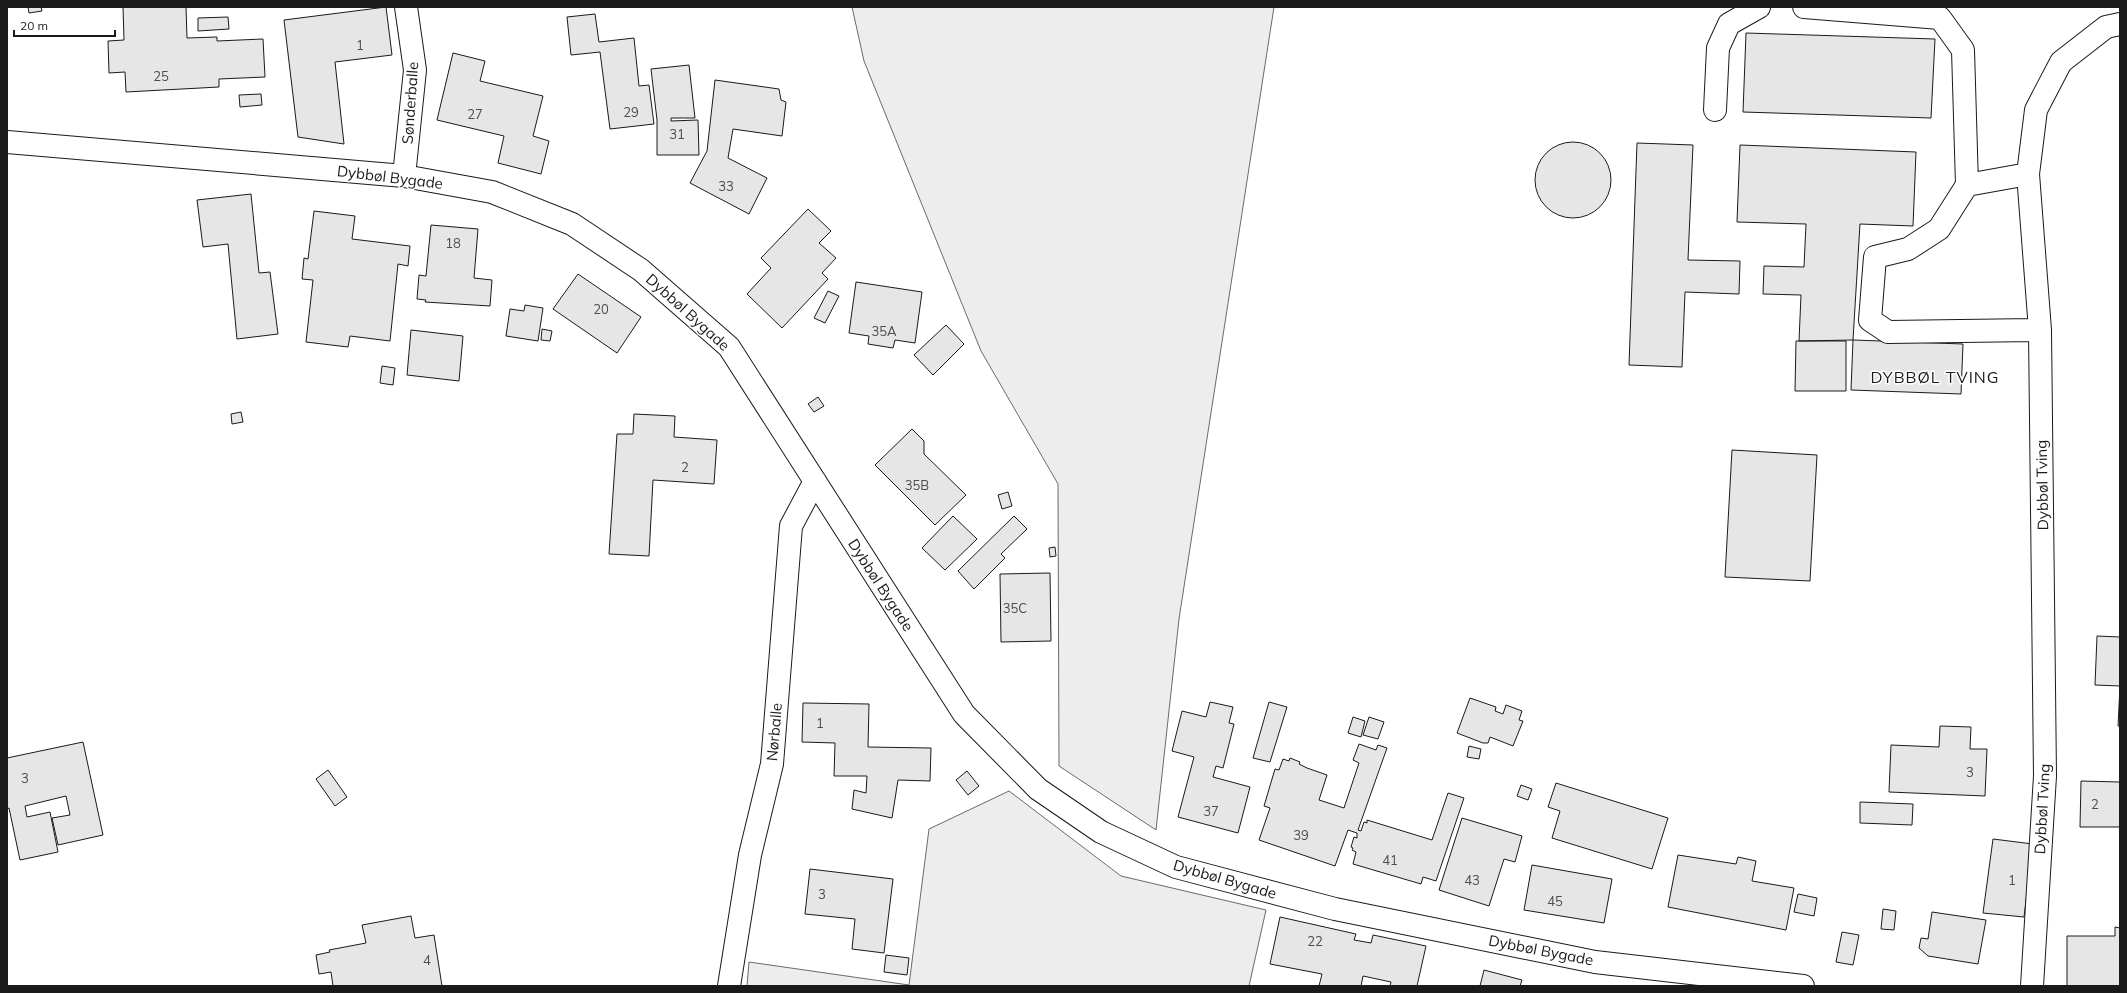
<svg xmlns="http://www.w3.org/2000/svg" width="2127" height="993" font-family="Mulish,sans-serif">
<rect width="100%" height="100%" fill="#fff"/>
<path fill="#ededed" stroke="#6a6a6a" d="M 852,7 L 1274,7 L 1179,619 L 1156,830 L 1059,766 L 1058,484 L 981,351 L 864,61 Z
M 1009,791 L 1121,876 L 1266,910 L 1249,986 L 747,986 L 749,962 L 909,985 L 929,829 Z"/>
<path fill="#e6e6e6" stroke="#1a1a1a" d="M 28,7 L 41,7 L 42,11 L 29,13 Z
M 123,7 L 186,7 L 187,38 L 217,37 L 217,41 L 263,39 L 265,77 L 219,79 L 219,87 L 126,92 L 125,72 L 109,73 L 108,41 L 124,40 Z
M 386,7 L 392,55 L 335,62 L 344,144 L 298,137 L 284,20 Z
M 595,14 L 599,42 L 634,38 L 639,86 L 649,85 L 654,124 L 610,129 L 600,52 L 571,55 L 567,17 Z
M 228,17 L 229,29 L 198,31 L 198,18 Z
M 1746,33 L 1935,39 L 1931,118 L 1743,112 Z
M 453,53 L 485,61 L 480,81 L 543,96 L 533,136 L 549,141 L 541,174 L 498,163 L 504,136 L 437,120 Z
M 689,65 L 695,118 L 671,118 L 671,121 L 698,120 L 699,155 L 657,155 L 657,120 L 651,69 Z
M 715,80 L 779,89 L 781,100 L 786,102 L 782,136 L 733,129 L 728,158 L 767,178 L 749,214 L 690,183 L 707,151 Z
M 261,94 L 262,105 L 240,107 L 239,95 Z
M1535 180a38 38 0 1 1 76 0a38 38 0 1 1-76 0Z
M 1637,143 L 1693,145 L 1688,260 L 1740,261 L 1739,294 L 1685,292 L 1682,367 L 1629,365 Z
M 1740,145 L 1916,152 L 1913,226 L 1860,224 L 1853,340 L 1799,341 L 1801,295 L 1763,294 L 1764,266 L 1804,267 L 1806,224 L 1737,222 Z
M 251,194 L 259,273 L 270,272 L 278,334 L 237,339 L 228,244 L 203,247 L 197,200 Z
M 808,209 L 831,231 L 819,243 L 836,258 L 822,273 L 828,279 L 782,328 L 747,294 L 771,268 L 761,258 Z
M 314,211 L 355,216 L 352,239 L 410,246 L 408,266 L 398,264 L 390,341 L 350,336 L 348,347 L 306,342 L 313,280 L 302,279 L 304,258 L 308,259 Z
M 431,225 L 478,229 L 474,278 L 492,280 L 490,306 L 425,302 L 426,300 L 417,299 L 419,275 L 426,276 Z
M 578,274 L 641,317 L 617,353 L 553,309 Z
M 856,282 L 922,292 L 915,343 L 895,340 L 893,348 L 868,344 L 869,336 L 849,333 Z
M 828,291 L 839,296 L 825,323 L 814,318 Z
M 525,305 L 543,308 L 538,341 L 506,336 L 510,309 L 524,311 Z
M 946,325 L 964,344 L 933,375 L 914,355 Z
M 542,329 L 552,331 L 550,341 L 541,340 Z
M 411,330 L 463,336 L 459,381 L 407,375 Z
M 1853,340 L 1963,344 L 1961,394 L 1851,390 Z
M 1796,341 L 1846,341 L 1846,391 L 1795,391 Z
M 382,366 L 395,368 L 393,385 L 380,383 Z
M 818,397 L 824,406 L 814,412 L 808,404 Z
M 241,412 L 243,422 L 232,424 L 231,414 Z
M 634,414 L 675,416 L 674,437 L 717,440 L 714,484 L 653,480 L 649,556 L 609,554 L 617,434 L 633,434 Z
M 912,429 L 924,441 L 924,454 L 966,495 L 935,525 L 875,465 Z
M 1732,450 L 1817,455 L 1810,581 L 1725,577 Z
M 1008,492 L 1012,506 L 1002,509 L 998,495 Z
M 953,516 L 977,539 L 945,570 L 922,548 Z
M 1014,516 L 1027,529 L 1001,554 L 1005,558 L 974,589 L 958,571 Z
M 1055,547 L 1056,556 L 1050,557 L 1049,548 Z
M 1050,573 L 1051,641 L 1001,642 L 1000,574 Z
M 2097,636 L 2120,637 L 2120,726 L 2118,726 L 2120,686 L 2095,685 Z
M 1470,698 L 1496,707 L 1495,711 L 1503,714 L 1506,705 L 1522,711 L 1519,720 L 1523,721 L 1513,746 L 1490,737 L 1488,743 L 1483,743 L 1457,733 Z
M 1210,702 L 1233,707 L 1229,723 L 1234,724 L 1223,768 L 1216,766 L 1213,777 L 1250,787 L 1238,833 L 1178,817 L 1194,757 L 1172,751 L 1182,711 L 1206,717 Z
M 1269,702 L 1287,707 L 1270,762 L 1253,758 Z
M 803,703 L 869,704 L 868,747 L 931,748 L 930,781 L 898,780 L 892,818 L 852,809 L 854,790 L 866,793 L 867,776 L 834,776 L 835,743 L 802,742 Z
M 1353,717 L 1365,721 L 1361,737 L 1348,733 Z
M 1369,717 L 1384,722 L 1378,739 L 1363,735 Z
M 1940,726 L 1971,727 L 1970,749 L 1987,749 L 1985,796 L 1889,792 L 1891,745 L 1939,747 Z
M 83,742 L 103,835 L 58,845 L 52,818 L 70,815 L 66,796 L 25,806 L 27,817 L 50,812 L 58,852 L 20,860 L 9,808 L 7,809 L 7,758 Z
M 1359,744 L 1376,750 L 1378,745 L 1387,748 L 1358,830 L 1361,831 L 1364,822 L 1367,823 L 1367,820 L 1432,840 L 1448,793 L 1464,798 L 1436,881 L 1423,877 L 1421,884 L 1353,864 L 1356,852 L 1352,850 L 1353,848 L 1351,847 L 1354,837 L 1357,838 L 1357,833 L 1348,830 L 1335,866 L 1259,840 L 1270,808 L 1264,806 L 1275,769 L 1279,770 L 1283,759 L 1289,761 L 1290,758 L 1300,762 L 1299,764 L 1307,768 L 1327,775 L 1319,800 L 1344,808 L 1359,763 L 1353,760 Z
M 1469,746 L 1481,749 L 1479,759 L 1467,757 Z
M 328,770 L 347,797 L 335,806 L 316,779 Z
M 967,771 L 979,786 L 968,795 L 956,780 Z
M 2081,781 L 2120,782 L 2120,827 L 2080,827 Z
M 1556,783 L 1668,818 L 1652,869 L 1552,838 L 1560,811 L 1548,807 Z
M 1521,785 L 1532,789 L 1528,800 L 1517,796 Z
M 1860,802 L 1913,804 L 1912,825 L 1860,823 Z
M 1462,818 L 1522,836 L 1515,862 L 1504,859 L 1489,906 L 1439,890 Z
M 1993,839 L 2033,844 L 2024,917 L 1983,913 Z
M 1678,855 L 1736,864 L 1738,857 L 1756,861 L 1752,881 L 1794,888 L 1786,930 L 1668,907 Z
M 1532,865 L 1612,879 L 1604,923 L 1524,910 Z
M 810,869 L 893,879 L 884,953 L 852,949 L 855,919 L 805,914 Z
M 1798,894 L 1817,898 L 1814,916 L 1794,912 Z
M 1883,909 L 1896,911 L 1894,930 L 1881,929 Z
M 1932,912 L 1986,920 L 1978,964 L 1928,956 L 1919,948 L 1921,938 L 1928,939 Z
M 411,916 L 415,938 L 434,935 L 442,986 L 333,986 L 331,972 L 319,974 L 316,955 L 330,952 L 329,950 L 366,943 L 362,925 Z
M 1280,917 L 1356,934 L 1354,940 L 1371,943 L 1373,935 L 1426,946 L 1417,986 L 1390,986 L 1391,982 L 1363,976 L 1361,986 L 1319,986 L 1322,974 L 1270,964 Z
M 2115,927 L 2120,928 L 2120,986 L 2067,986 L 2067,936 L 2115,936 Z
M 1842,932 L 1859,935 L 1853,965 L 1836,962 Z
M 886,955 L 909,958 L 907,975 L 884,972 Z
M 1484,970 L 1522,980 L 1520,986 L 1480,986 Z"/>
<g fill="none" stroke-linecap="round" stroke-linejoin="round">
<g stroke="#1a1a1a" stroke-width="24">
<path id="minor" d="M 1804,7 L 1940,18 L 1963,50 L 1967,185 L 2028,174
M 1715,110 L 1718,48 L 1729,24 L 1759,7
M 7,142 L 404,176 L 492,192 L 572,224 L 641,270 L 729,347 L 964,714 L 1038,789 L 1101,832 L 1176,867 L 1335,909 L 1595,962 L 1803,986
M 404,176 L 415,70 L 406,7
M 1967,185 L 1939,229 L 1908,249 L 1875,257 L 1870,320 L 1888,332 L 2040,330
M 729,986 L 750,855 L 772,764 L 791,526 L 815,481
M 2032,986 L 2045,776 L 2040,330 L 2028,174 L 2036,110 L 2061,62 L 2106,27 L 2120,24"/>
</g>
<use href="#minor" stroke="#fff" stroke-width="22"/>
</g>
<g text-anchor="middle" dominant-baseline="central" stroke-width="3" stroke-linejoin="round" paint-order="stroke">
<g font-size="13" fill="#4d4d4d">
<text x="360" y="45">1</text>
<text x="161" y="76">25</text>
<text x="631" y="112">29</text>
<text x="475" y="114">27</text>
<text x="677" y="134">31</text>
<text x="726" y="186">33</text>
<text x="453" y="243">18</text>
<text x="601" y="309">20</text>
<text x="884" y="331">35A</text>
<text x="685" y="467">2</text>
<text x="917" y="485">35B</text>
<text x="1015" y="608">35C</text>
<text x="820" y="723">1</text>
<text x="1970" y="772">3</text>
<text x="25" y="778">3</text>
<text x="2095" y="804">2</text>
<text x="1211" y="811">37</text>
<text x="1301" y="835">39</text>
<text x="1390" y="860">41</text>
<text x="1472" y="880">43</text>
<text x="2012" y="880">1</text>
<text x="822" y="894">3</text>
<text x="1555" y="901">45</text>
<text x="1315" y="941">22</text>
<text x="427" y="960">4</text>
</g>
<g font-size="15" fill="#1a1a1a" stroke="#fff">
<text transform="translate(410 103) rotate(-86)">Sønderballe</text>
<text transform="translate(390 177) rotate(7)">Dybbøl Bygade</text>
<text transform="translate(688 312) rotate(42)">Dybbøl Bygade</text>
<text transform="translate(2042 485) rotate(-91)">Dybbøl Tving</text>
<text transform="translate(881 585) rotate(57)">Dybbøl Bygade</text>
<text transform="translate(774 732) rotate(-85)">Nørballe</text>
<text transform="translate(2042 809) rotate(-87)">Dybbøl Tving</text>
<text transform="translate(1225 879) rotate(16)">Dybbøl Bygade</text>
<text transform="translate(1541 950) rotate(11)">Dybbøl Bygade</text>
</g>
<g font-size="16" letter-spacing="1" fill="#1a1a1a" stroke="#fff">
<text x="1935" y="377">DYBBØL TVING</text>
</g>
</g>
<rect width="2127" height="993" fill="none" stroke="#1a1a1a" stroke-width="16"/>
<path d="M14 30v6h101v-6" fill="none" stroke="#1a1a1a" stroke-width="2"/>
<text x="20" y="30" font-size="12" fill="#1a1a1a" stroke="#ffffff" stroke-width="3" paint-order="stroke">20 m</text>
</svg>
